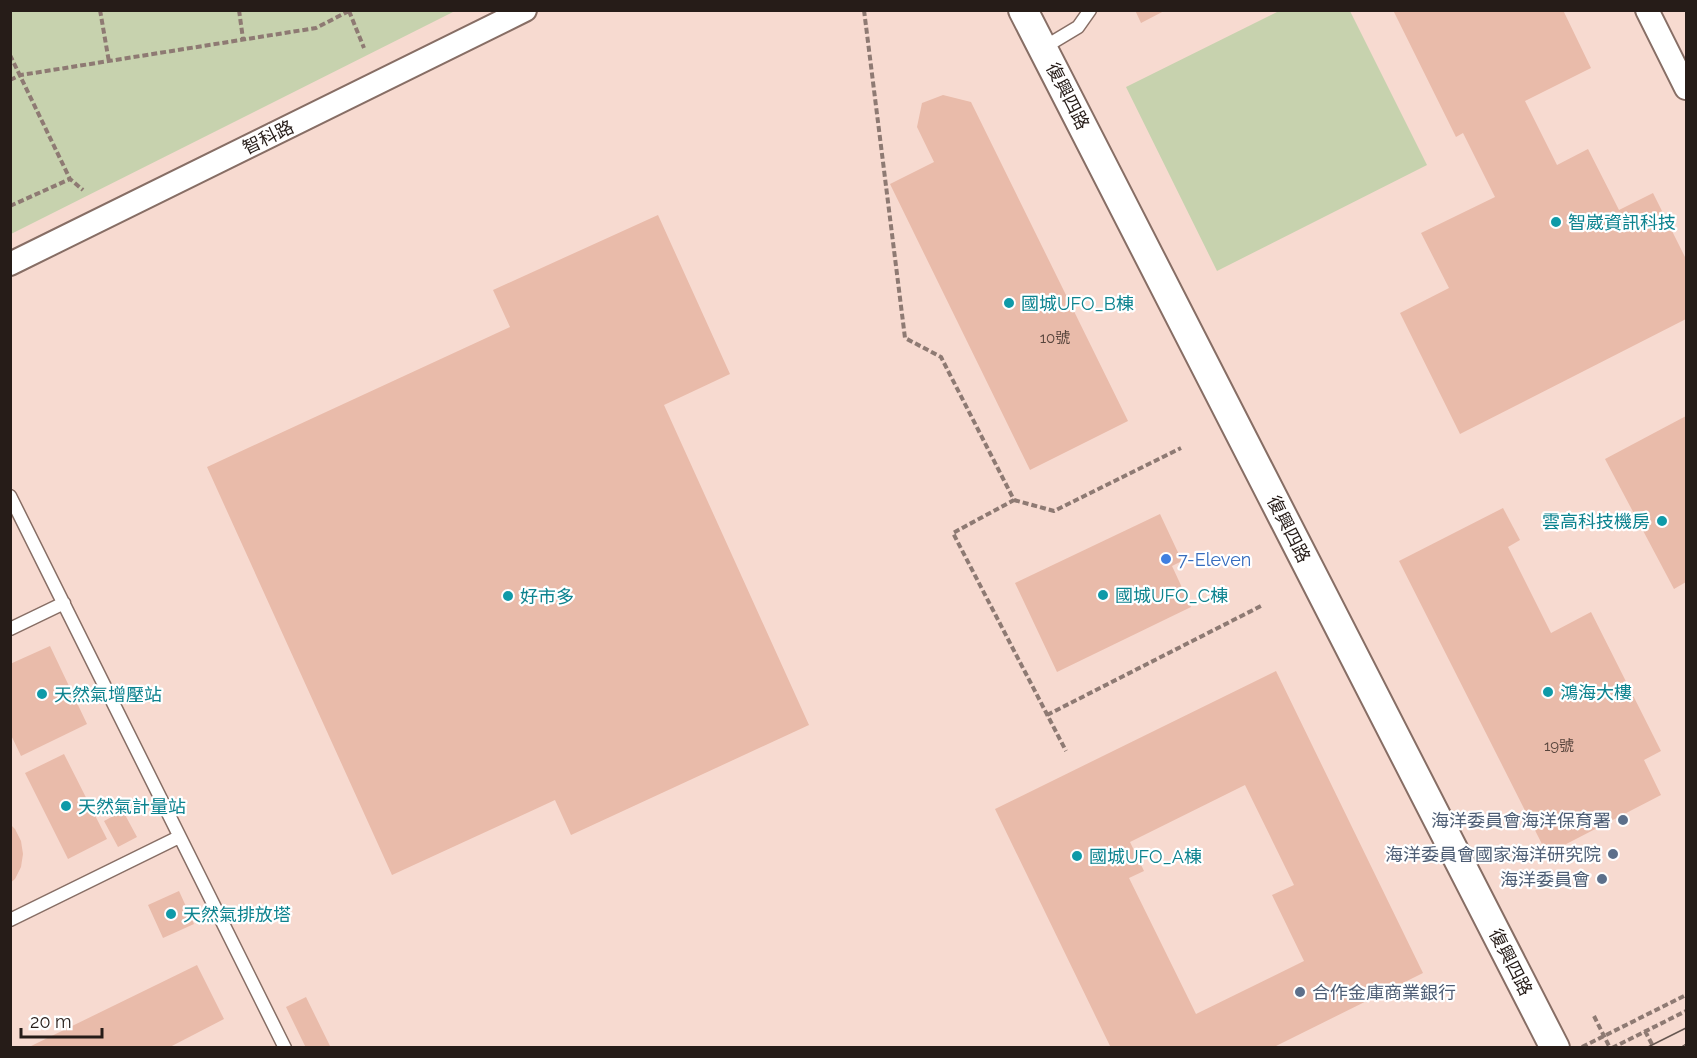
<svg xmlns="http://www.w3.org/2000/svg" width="1697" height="1058" font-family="Raleway,'Noto Sans TC',sans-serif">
<rect width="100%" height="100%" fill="#f7dad0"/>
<path fill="#c7d2ae" d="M 11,10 L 455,10 L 455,11 L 11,234 Z
M 1279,11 L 1350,11 L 1427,165 L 1217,271 L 1126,87 Z"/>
<path fill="#e9bbaa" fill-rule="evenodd" d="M 1135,10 L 1166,10 L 1141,23 Z
M 1393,10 L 1563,10 L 1591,68 L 1525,101 L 1557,165 L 1588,149 L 1619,210 L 1653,193 L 1686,259 L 1686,319 L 1460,434 L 1400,313 L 1449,288 L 1421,233 L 1495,197 L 1463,133 L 1456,137 Z
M 943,95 L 971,102 L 1128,421 L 1030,470 L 890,184 L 934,162 L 917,127 L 922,103 Z
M 658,215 L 730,374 L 664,405 L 809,725 L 571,835 L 555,800 L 392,875 L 207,467 L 510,327 L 493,290 Z
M 1686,416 L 1686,582 L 1674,589 L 1605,459 Z
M 1503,508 L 1520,540 L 1508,547 L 1551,633 L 1591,612 L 1661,751 L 1644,760 L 1661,795 L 1547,854 L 1399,561 Z
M 1160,514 L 1182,561 L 1172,566 L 1191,607 L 1057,672 L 1015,583 Z
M 50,646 L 87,724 L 21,756 L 10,733 L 10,664 Z
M 1276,671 L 1423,973 L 1272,1048 L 1111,1048 L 995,809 ZM 1245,785 L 1294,885 L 1272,895 L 1304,961 L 1196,1014 L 1129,878 L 1144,871 L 1130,842 Z
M 64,754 L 107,839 L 68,859 L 25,773 Z
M 123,811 L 137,837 L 118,847 L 104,821 Z
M 10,824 L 15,829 L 21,841 L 23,854 L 21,867 L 15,879 L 10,883 Z
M 179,891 L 194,924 L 163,938 L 148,905 Z
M 197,965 L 224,1019 L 168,1048 L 27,1048 Z
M 306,997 L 331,1048 L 306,1048 L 286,1007 Z"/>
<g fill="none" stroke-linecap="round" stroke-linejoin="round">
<g stroke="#876e65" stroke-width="15">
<path id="service" d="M 1043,48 L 1078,27 L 1090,10
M 10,496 L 285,1048
M 10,629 L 64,603
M 10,920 L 179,837"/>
</g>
<g stroke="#876e65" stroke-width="26">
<path id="minor" d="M 1647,10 L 1686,88
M 10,264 L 525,10"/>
</g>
<g stroke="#876e65" stroke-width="32">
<path id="tertiary" d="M 1023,10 L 1555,1048"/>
</g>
<path stroke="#8e7a73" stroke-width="4" stroke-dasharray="6 3" stroke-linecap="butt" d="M 100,10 L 109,62
M 239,10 L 243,39
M 864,10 L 905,338 L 941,357 L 1014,500 L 953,533 L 1066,751
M 349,11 L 364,48
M 10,55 L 70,179 L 83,190
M 10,80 L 21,75 L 316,28 L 349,11
M 10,206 L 70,179
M 1014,500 L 1054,511 L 1181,448
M 1047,715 L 1261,606
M 1594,1016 L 1610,1048
M 1645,1031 L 1654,1048
M 1582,1047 L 1686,995
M 1612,1048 L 1686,1011"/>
<use href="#service" stroke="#fff" stroke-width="12"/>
<use href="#minor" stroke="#fff" stroke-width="22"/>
<use href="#tertiary" stroke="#fff" stroke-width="28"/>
<path stroke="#675751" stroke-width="1.5" d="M 1646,1048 L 1686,1028
M 1680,1048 L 1686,1044"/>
</g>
<g fill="#0f9aa8" stroke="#fff" stroke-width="2">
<circle cx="1556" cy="222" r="6"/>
<circle cx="1009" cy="303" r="6"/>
<circle cx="1662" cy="521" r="6"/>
<circle cx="1103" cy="595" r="6"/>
<circle cx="508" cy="596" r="6"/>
<circle cx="1548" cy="692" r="6"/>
<circle cx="42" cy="694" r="6"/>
<circle cx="66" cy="806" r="6"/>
<circle cx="1077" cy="856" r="6"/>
<circle cx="171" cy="914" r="6"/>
</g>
<circle fill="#3f7fe0" stroke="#fff" stroke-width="2" cx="1166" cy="559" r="6"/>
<g fill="#5c6f8a" stroke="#fff" stroke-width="2">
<circle cx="1623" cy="820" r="6"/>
<circle cx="1613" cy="854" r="6"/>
<circle cx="1602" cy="879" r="6"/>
<circle cx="1300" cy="992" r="6"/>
</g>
<g text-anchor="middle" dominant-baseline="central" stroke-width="4.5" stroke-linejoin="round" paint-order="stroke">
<g font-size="15" fill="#57443c">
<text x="1055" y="338">10號</text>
<text x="1559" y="746">19號</text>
</g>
<g font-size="18" fill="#261c18" stroke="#fff">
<text transform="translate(1068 96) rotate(63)">復興四路</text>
<text transform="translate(268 137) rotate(-26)">智科路</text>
<text transform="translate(1289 529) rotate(63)">復興四路</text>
<text transform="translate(1511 962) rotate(63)">復興四路</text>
</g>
<g font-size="18" fill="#0d838f" stroke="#fff" text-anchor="start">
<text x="1568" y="222">智崴資訊科技</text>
<text x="1021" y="303">國城UFO_B棟</text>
<text x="1650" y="521" text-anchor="end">雲高科技機房</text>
<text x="1115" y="595">國城UFO_C棟</text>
<text x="520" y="596">好市多</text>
<text x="1560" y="692">鴻海大樓</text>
<text x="54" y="694">天然氣增壓站</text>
<text x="78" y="806">天然氣計量站</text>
<text x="1089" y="856">國城UFO_A棟</text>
<text x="183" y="914">天然氣排放塔</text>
</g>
<g font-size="18" fill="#366cbe" stroke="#fff" text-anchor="start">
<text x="1178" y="559">7-Eleven</text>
</g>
<g font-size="18" fill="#4e5e75" stroke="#fff" text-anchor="end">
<text x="1611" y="820">海洋委員會海洋保育署</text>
<text x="1601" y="854">海洋委員會國家海洋研究院</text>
<text x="1590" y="879">海洋委員會</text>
<text x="1312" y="992" text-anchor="start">合作金庫商業銀行</text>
</g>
</g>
<rect width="1697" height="1058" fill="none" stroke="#261c18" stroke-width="24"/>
<path d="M21 1028v9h81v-9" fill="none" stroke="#261c18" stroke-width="3"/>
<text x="30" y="1028" font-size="18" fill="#261c18" stroke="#ffffff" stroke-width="4.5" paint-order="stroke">20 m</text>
</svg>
